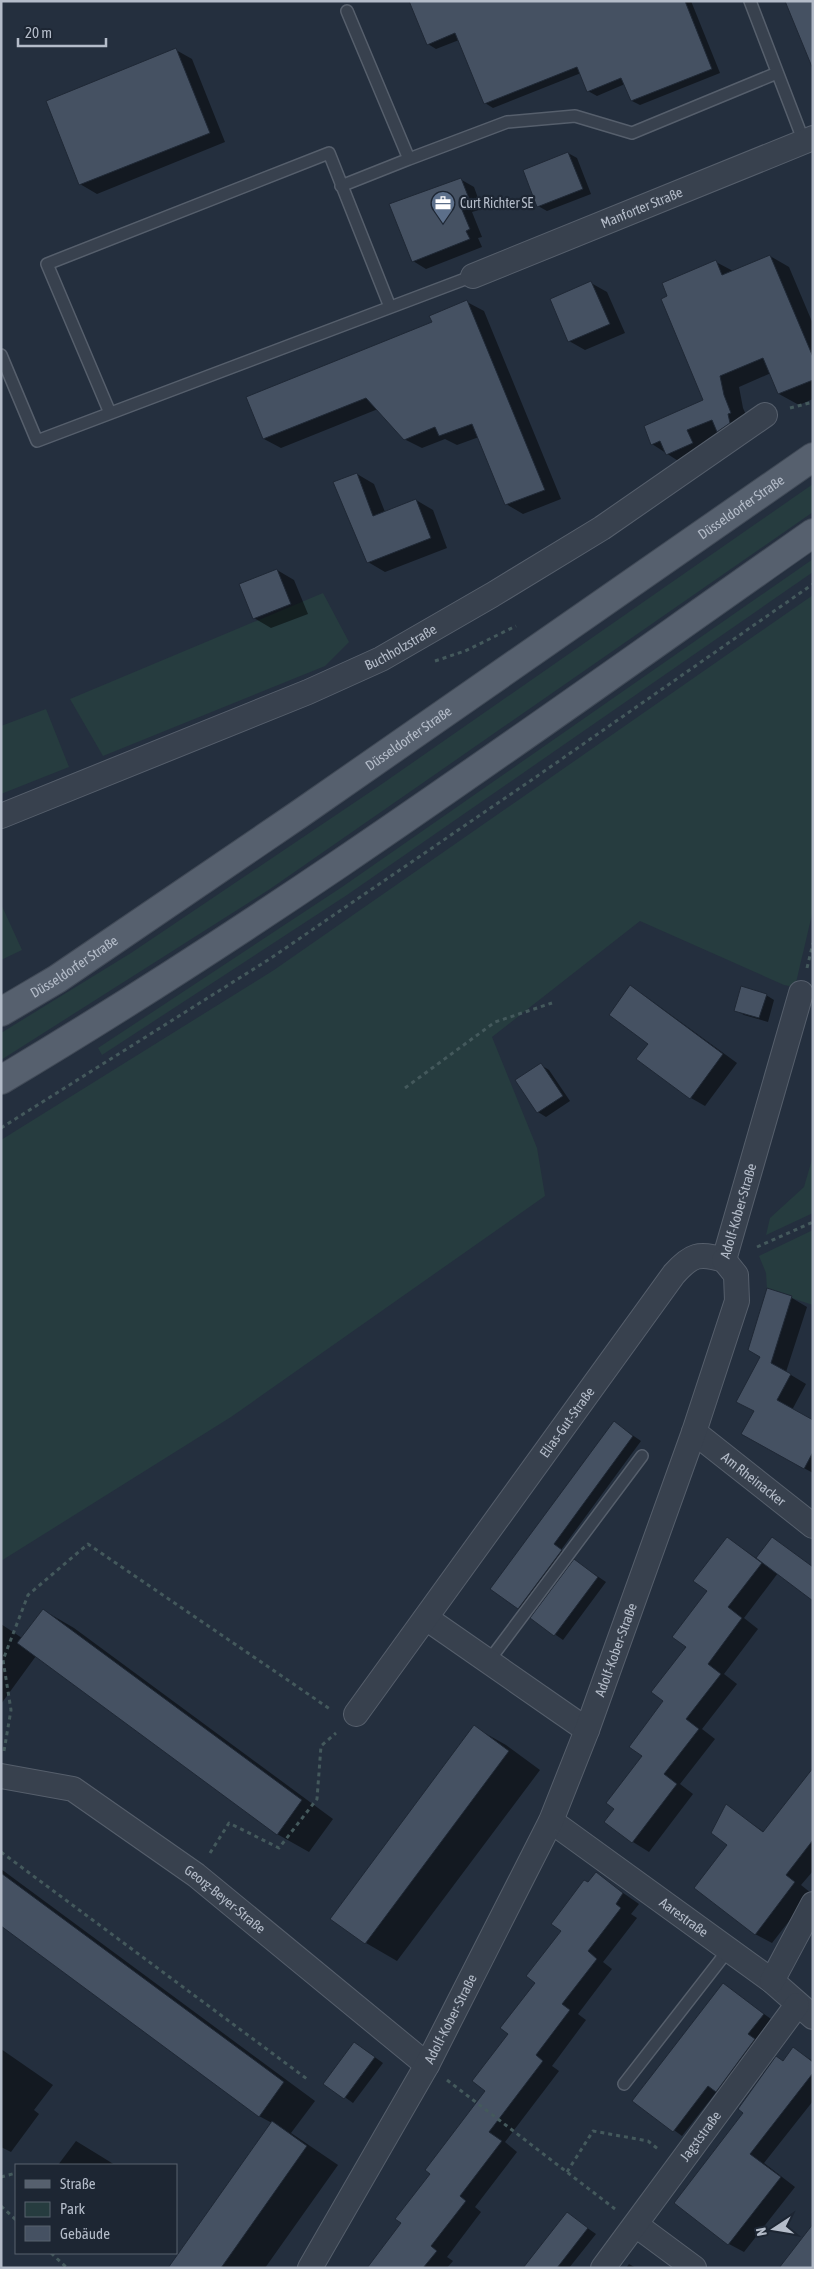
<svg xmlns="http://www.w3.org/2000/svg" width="814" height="2269" font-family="'Asap Condensed',sans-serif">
<rect width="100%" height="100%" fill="#242f3e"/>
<path fill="#263c3f" d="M 813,484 L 813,512 L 270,889 L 1,1060 L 1,1033 L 131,953 L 379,786 Z
M 813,559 L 813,572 L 347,895 L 102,1055 L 98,1048 L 342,887 Z
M 323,593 L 349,642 L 325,666 L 103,756 L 70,699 Z
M 813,595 L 813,910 L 795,987 L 784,985 L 640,921 L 492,1037 L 537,1148 L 545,1196 L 231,1417 L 1,1561 L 1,1140 L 274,970 Z
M 46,709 L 69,767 L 1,794 L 1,726 Z
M 1,904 L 22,950 L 1,960 Z
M 813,1156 L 813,1213 L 766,1235 L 770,1218 L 804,1187 Z
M 813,1230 L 813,1305 L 767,1290 L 766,1273 L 759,1256 Z"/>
<path fill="#0007" d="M 411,1 L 691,1 L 720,73 L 640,105 L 632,101 L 625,84 L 597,96 L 588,91 L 581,73 L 493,108 L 485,103 L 459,40 L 436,49 L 428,44 Z
M 176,50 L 192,59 L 225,142 L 97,194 L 80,184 Z
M 568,153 L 577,158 L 591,194 L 547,211 L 538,206 Z
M 460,179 L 474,187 L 482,209 L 472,212 L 482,237 L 478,238 L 482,247 L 426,269 L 413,261 Z
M 770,256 L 789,267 L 813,324 L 813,399 L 799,405 L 779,394 L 771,373 L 739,387 L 743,408 L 750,424 L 706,441 L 711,454 L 686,466 L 652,444 L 705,401 L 716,262 L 733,271 Z
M 591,283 L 607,292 L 625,333 L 585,350 L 569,341 Z
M 467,302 L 484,311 L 561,499 L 523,514 L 506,504 L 479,437 L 457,445 L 445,439 L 422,448 L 404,439 L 378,409 L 281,448 L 264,439 L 248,398 L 433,323 Z
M 357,474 L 374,484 L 385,512 L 416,500 L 433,510 L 447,548 L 385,572 L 368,562 Z
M 277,570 L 294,580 L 308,614 L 271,628 L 254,618 Z
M 631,987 L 645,996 L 737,1063 L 705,1106 L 691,1098 L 650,1043 Z
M 766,995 L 774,1000 L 768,1022 L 744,1015 L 735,1010 Z
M 541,1065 L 549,1070 L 570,1101 L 546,1117 L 538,1112 Z
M 768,1290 L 792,1298 L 807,1307 L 786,1372 L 806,1384 L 792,1410 L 813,1421 L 813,1473 L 758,1443 L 755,1411 Z
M 622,1428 L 641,1441 L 561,1550 L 570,1556 L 527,1613 L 492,1589 Z
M 727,1538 L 778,1573 L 744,1618 L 758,1629 L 724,1674 L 737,1684 L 702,1729 L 715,1739 L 680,1784 L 693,1794 L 649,1852 L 633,1842 L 616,1809 L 643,1756 Z
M 575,1561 L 606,1582 L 563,1640 L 532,1618 Z
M 43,1610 L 74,1628 L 333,1819 L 309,1852 L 277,1834 L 36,1656 L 1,1704 L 1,1624 L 22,1638 Z
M 474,1727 L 506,1745 L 540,1770 L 397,1961 L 366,1943 Z
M 813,1771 L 813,1871 L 801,1885 L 811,1893 L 772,1943 L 755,1934 L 729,1845 L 726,1806 L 764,1832 Z
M 1,1869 L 315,2101 L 291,2133 L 338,2165 L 265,2268 L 169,2268 L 272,2123 L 259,2116 L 1,1925 Z
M 596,1874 L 639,1904 L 631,1914 L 637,1918 L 603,1962 L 612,1969 L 578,2014 L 586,2020 L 552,2066 L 559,2071 L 505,2142 L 517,2152 L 475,2207 L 481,2212 L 447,2257 L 453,2261 L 447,2268 L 368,2268 L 403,2223 L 431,2174 L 487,2090 L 510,2034 L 563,1931 Z
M 723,1984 L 771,2019 L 755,2040 L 762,2045 L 725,2096 L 717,2091 L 682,2136 L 634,2100 Z
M 362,2048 L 383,2063 L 353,2103 L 325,2083 Z
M 1,2049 L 53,2085 L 34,2110 L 39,2114 L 11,2152 L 1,2147 Z
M 793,2049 L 813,2061 L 813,2101 L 764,2163 L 795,2187 L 744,2252 L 729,2244 L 676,2203 Z
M 76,2141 L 107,2160 L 115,2165 L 58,2165 Z
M 567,2214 L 596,2234 L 569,2268 L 525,2268 Z
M 629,2264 L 636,2268 L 626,2268 Z"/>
<path fill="#455162" stroke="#1f2835" d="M 409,1 L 685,1 L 712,69 L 631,101 L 621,78 L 587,92 L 577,67 L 484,104 L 455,33 L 427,45 Z
M 785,1 L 813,1 L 813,66 L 812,67 Z
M 176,48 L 210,133 L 79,185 L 46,101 Z
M 568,152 L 583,189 L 537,207 L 523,170 Z
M 461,178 L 470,201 L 460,205 L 470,229 L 466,231 L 470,239 L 412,262 L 389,204 Z
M 770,255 L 813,357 L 813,380 L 778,394 L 763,358 L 720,376 L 724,395 L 731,413 L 728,414 L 730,423 L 717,432 L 712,420 L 687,430 L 693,443 L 666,455 L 660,441 L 651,445 L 644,426 L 703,400 L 661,299 L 667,296 L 662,283 L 716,260 L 722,275 Z
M 591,281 L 610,324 L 568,342 L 550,299 Z
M 467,300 L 545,490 L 505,505 L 472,424 L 439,436 L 435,427 L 404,440 L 366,398 L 263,439 L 246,397 L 432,322 L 429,316 Z
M 357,473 L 373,516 L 416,499 L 431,538 L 367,563 L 333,482 Z
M 277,569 L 291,604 L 253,619 L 239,584 Z
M 630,985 L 723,1054 L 690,1099 L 636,1059 L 648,1044 L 609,1015 Z
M 741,986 L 767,994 L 759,1018 L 734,1011 Z
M 541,1063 L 563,1096 L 537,1113 L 515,1080 Z
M 767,1288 L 792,1296 L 771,1363 L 791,1374 L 777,1400 L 813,1420 L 813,1452 L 804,1469 L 741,1434 L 754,1411 L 736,1402 L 760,1357 L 748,1350 Z
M 614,1421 L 633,1436 L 554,1544 L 562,1550 L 518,1609 L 490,1589 Z
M 727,1537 L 762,1563 L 728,1607 L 742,1618 L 708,1664 L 721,1674 L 686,1719 L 699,1729 L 664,1774 L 677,1784 L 632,1843 L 604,1822 L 614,1809 L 606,1803 L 642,1756 L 629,1747 L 663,1701 L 651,1692 L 686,1647 L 672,1637 L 707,1591 L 693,1581 Z
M 772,1537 L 813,1567 L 813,1601 L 756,1558 Z
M 574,1559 L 598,1577 L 554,1636 L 530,1618 Z
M 43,1609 L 302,1800 L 277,1835 L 17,1643 Z
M 474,1725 L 509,1751 L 365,1944 L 330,1919 Z
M 813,1768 L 813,1840 L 786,1875 L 795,1882 L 755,1935 L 694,1888 L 727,1845 L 711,1833 L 726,1804 L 763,1832 Z
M 596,1872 L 623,1893 L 616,1904 L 621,1908 L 588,1951 L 597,1959 L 562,2004 L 570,2010 L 536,2055 L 543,2061 L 489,2132 L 502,2141 L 460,2196 L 466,2201 L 431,2246 L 437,2251 L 423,2268 L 367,2268 L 401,2223 L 395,2219 L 430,2174 L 425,2170 L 485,2091 L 472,2081 L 508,2034 L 500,2028 L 535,1983 L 526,1976 L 561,1931 L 551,1924 L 584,1880 L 588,1882 Z
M 1,1873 L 284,2082 L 259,2117 L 1,1926 Z
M 723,1983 L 764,2014 L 748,2034 L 755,2039 L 716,2092 L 708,2086 L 673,2132 L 632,2101 Z
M 354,2042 L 375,2057 L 344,2099 L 323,2084 Z
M 793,2047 L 813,2062 L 813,2073 L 750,2154 L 781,2177 L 728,2245 L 674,2203 L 743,2113 L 738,2109 L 776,2056 L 783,2061 Z
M 272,2121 L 307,2146 L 238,2244 L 221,2268 L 168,2268 Z
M 567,2212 L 588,2228 L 557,2268 L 523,2268 Z
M 813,2224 L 813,2268 L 779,2268 Z"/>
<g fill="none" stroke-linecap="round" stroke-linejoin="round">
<g stroke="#565f6c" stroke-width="14">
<path id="service" d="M 750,1 L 804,142
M 347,11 L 409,159 L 507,122 L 575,116 L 632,133 L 777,73
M 341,186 L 409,159
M 1,355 L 37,441 L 473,276
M 110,413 L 47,264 L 329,153 L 390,307
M 488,1662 L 642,1456
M 624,2084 L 729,1949"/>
</g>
<g stroke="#565f6c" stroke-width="26">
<g id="minor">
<path id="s1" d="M 473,276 L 813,138"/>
<path id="s2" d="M 1,816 L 308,692 L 381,659 L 492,595 L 602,528 L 765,415"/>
<path id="s3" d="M 724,1260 L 801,993"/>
<path id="s4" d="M 694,1432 L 813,1526"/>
<path d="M 426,1618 L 587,1730"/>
<path id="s5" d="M 356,1714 L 674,1274 C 691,1255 699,1252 724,1260"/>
<path id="s6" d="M 1,1776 L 73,1789 L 196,1875 L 427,2065"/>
<path id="s7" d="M 551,1821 L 772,1981 L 813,2017"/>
<path d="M 772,1981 L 813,1904"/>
<path d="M 636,2225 L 694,2268"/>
<path id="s8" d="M 310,2268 L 427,2065 L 551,1821 L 587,1730 L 694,1432 L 737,1301 L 736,1275 L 724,1260"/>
<path id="s9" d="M 603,2268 L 797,2005"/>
</g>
</g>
<g stroke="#414a57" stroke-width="30">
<g id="primary">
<path id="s10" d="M 1,1012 L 57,979 L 298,815 L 813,457"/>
<path d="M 1,1080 C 282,913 546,720 813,533"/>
</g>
</g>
<path stroke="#44595c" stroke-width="3" stroke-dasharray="4 4" stroke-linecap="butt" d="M 790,408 L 813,402
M 435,661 L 465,651 L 516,626
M 807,968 L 813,943
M 405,1088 L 495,1022 L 552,1003
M 1,1128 L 268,960 L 533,779 L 813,584
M 757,1247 L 813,1222
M 4,1751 L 11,1710 L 3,1660 L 28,1595 L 88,1544 L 330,1709
M 1,1852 L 307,2079
M 210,1853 L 229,1823 L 279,1848 L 317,1799 L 321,1746 L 336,1733
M 447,2080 L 615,2209
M 567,2172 L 593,2131 L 648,2141 L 658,2149
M 1,2177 L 16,2173
M 1,2206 L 16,2220
M 51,2253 L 67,2268"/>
<use href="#service" stroke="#38414e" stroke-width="11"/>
<use href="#minor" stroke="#38414e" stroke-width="24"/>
<use href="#primary" stroke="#56606e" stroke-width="28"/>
</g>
<defs>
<g id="office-pin" transform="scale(1.25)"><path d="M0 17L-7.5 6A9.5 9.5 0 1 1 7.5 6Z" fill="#5c6f8a" stroke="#1d2633"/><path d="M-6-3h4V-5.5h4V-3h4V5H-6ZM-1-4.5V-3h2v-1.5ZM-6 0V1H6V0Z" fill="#fff"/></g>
</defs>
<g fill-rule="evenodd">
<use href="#office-pin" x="443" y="203"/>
</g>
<g text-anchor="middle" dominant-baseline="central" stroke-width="4.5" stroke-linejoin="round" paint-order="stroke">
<g font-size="14" fill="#b4bcc9" stroke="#1d2633" text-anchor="start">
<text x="460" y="203">Curt Richter SE</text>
</g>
<g font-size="14" fill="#b4bcc9" stroke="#1d2633">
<text stroke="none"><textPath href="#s1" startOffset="182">Manforter Straße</textPath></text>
<text stroke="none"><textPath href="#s10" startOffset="896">Düsseldorfer Straße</textPath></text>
<text stroke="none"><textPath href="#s2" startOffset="434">Buchholzstraße</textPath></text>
<text stroke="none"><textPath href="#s10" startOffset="491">Düsseldorfer Straße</textPath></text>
<text stroke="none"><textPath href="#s10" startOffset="86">Düsseldorfer Straße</textPath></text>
<text stroke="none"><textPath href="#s3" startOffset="51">Adolf-Kober-Straße</textPath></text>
<text stroke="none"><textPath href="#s5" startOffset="360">Elias-Gut-Straße</textPath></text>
<text stroke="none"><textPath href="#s4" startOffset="76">Am Rheinacker</textPath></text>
<text stroke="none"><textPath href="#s8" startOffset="691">Adolf-Kober-Straße</textPath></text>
<text stroke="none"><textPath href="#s6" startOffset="261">Georg-Beyer-Straße</textPath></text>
<text stroke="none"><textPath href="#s7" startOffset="164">Aarestraße</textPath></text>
<text stroke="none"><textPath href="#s8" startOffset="286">Adolf-Kober-Straße</textPath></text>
<text stroke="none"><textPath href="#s9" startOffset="164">Jagststraße</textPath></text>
</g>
</g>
<rect width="814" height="2269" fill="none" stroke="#b4bcc9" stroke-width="5"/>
<rect x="15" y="2164" width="162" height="90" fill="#1d2633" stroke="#59626f"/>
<rect x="25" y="2180" width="25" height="8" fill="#56606e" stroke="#59626f"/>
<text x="60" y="2189" font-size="15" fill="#b4bcc9">Straße</text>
<rect x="25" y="2202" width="25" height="15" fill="#263c3f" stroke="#59626f"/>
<text x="60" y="2214" font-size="15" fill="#b4bcc9">Park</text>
<rect x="25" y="2226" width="25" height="15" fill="#455162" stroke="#59626f"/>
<text x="60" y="2239" font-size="15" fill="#b4bcc9">Gebäude</text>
<g transform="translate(774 2229) rotate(258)" stroke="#1d2633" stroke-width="4" paint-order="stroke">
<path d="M0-4L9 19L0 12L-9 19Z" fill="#b4bcc9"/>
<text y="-8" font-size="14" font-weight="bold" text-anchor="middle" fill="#b4bcc9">N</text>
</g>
<path d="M18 38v8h88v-8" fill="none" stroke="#b4bcc9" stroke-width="2.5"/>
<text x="25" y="38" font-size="15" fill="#b4bcc9" stroke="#1d2633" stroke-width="4" paint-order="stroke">20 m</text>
</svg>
